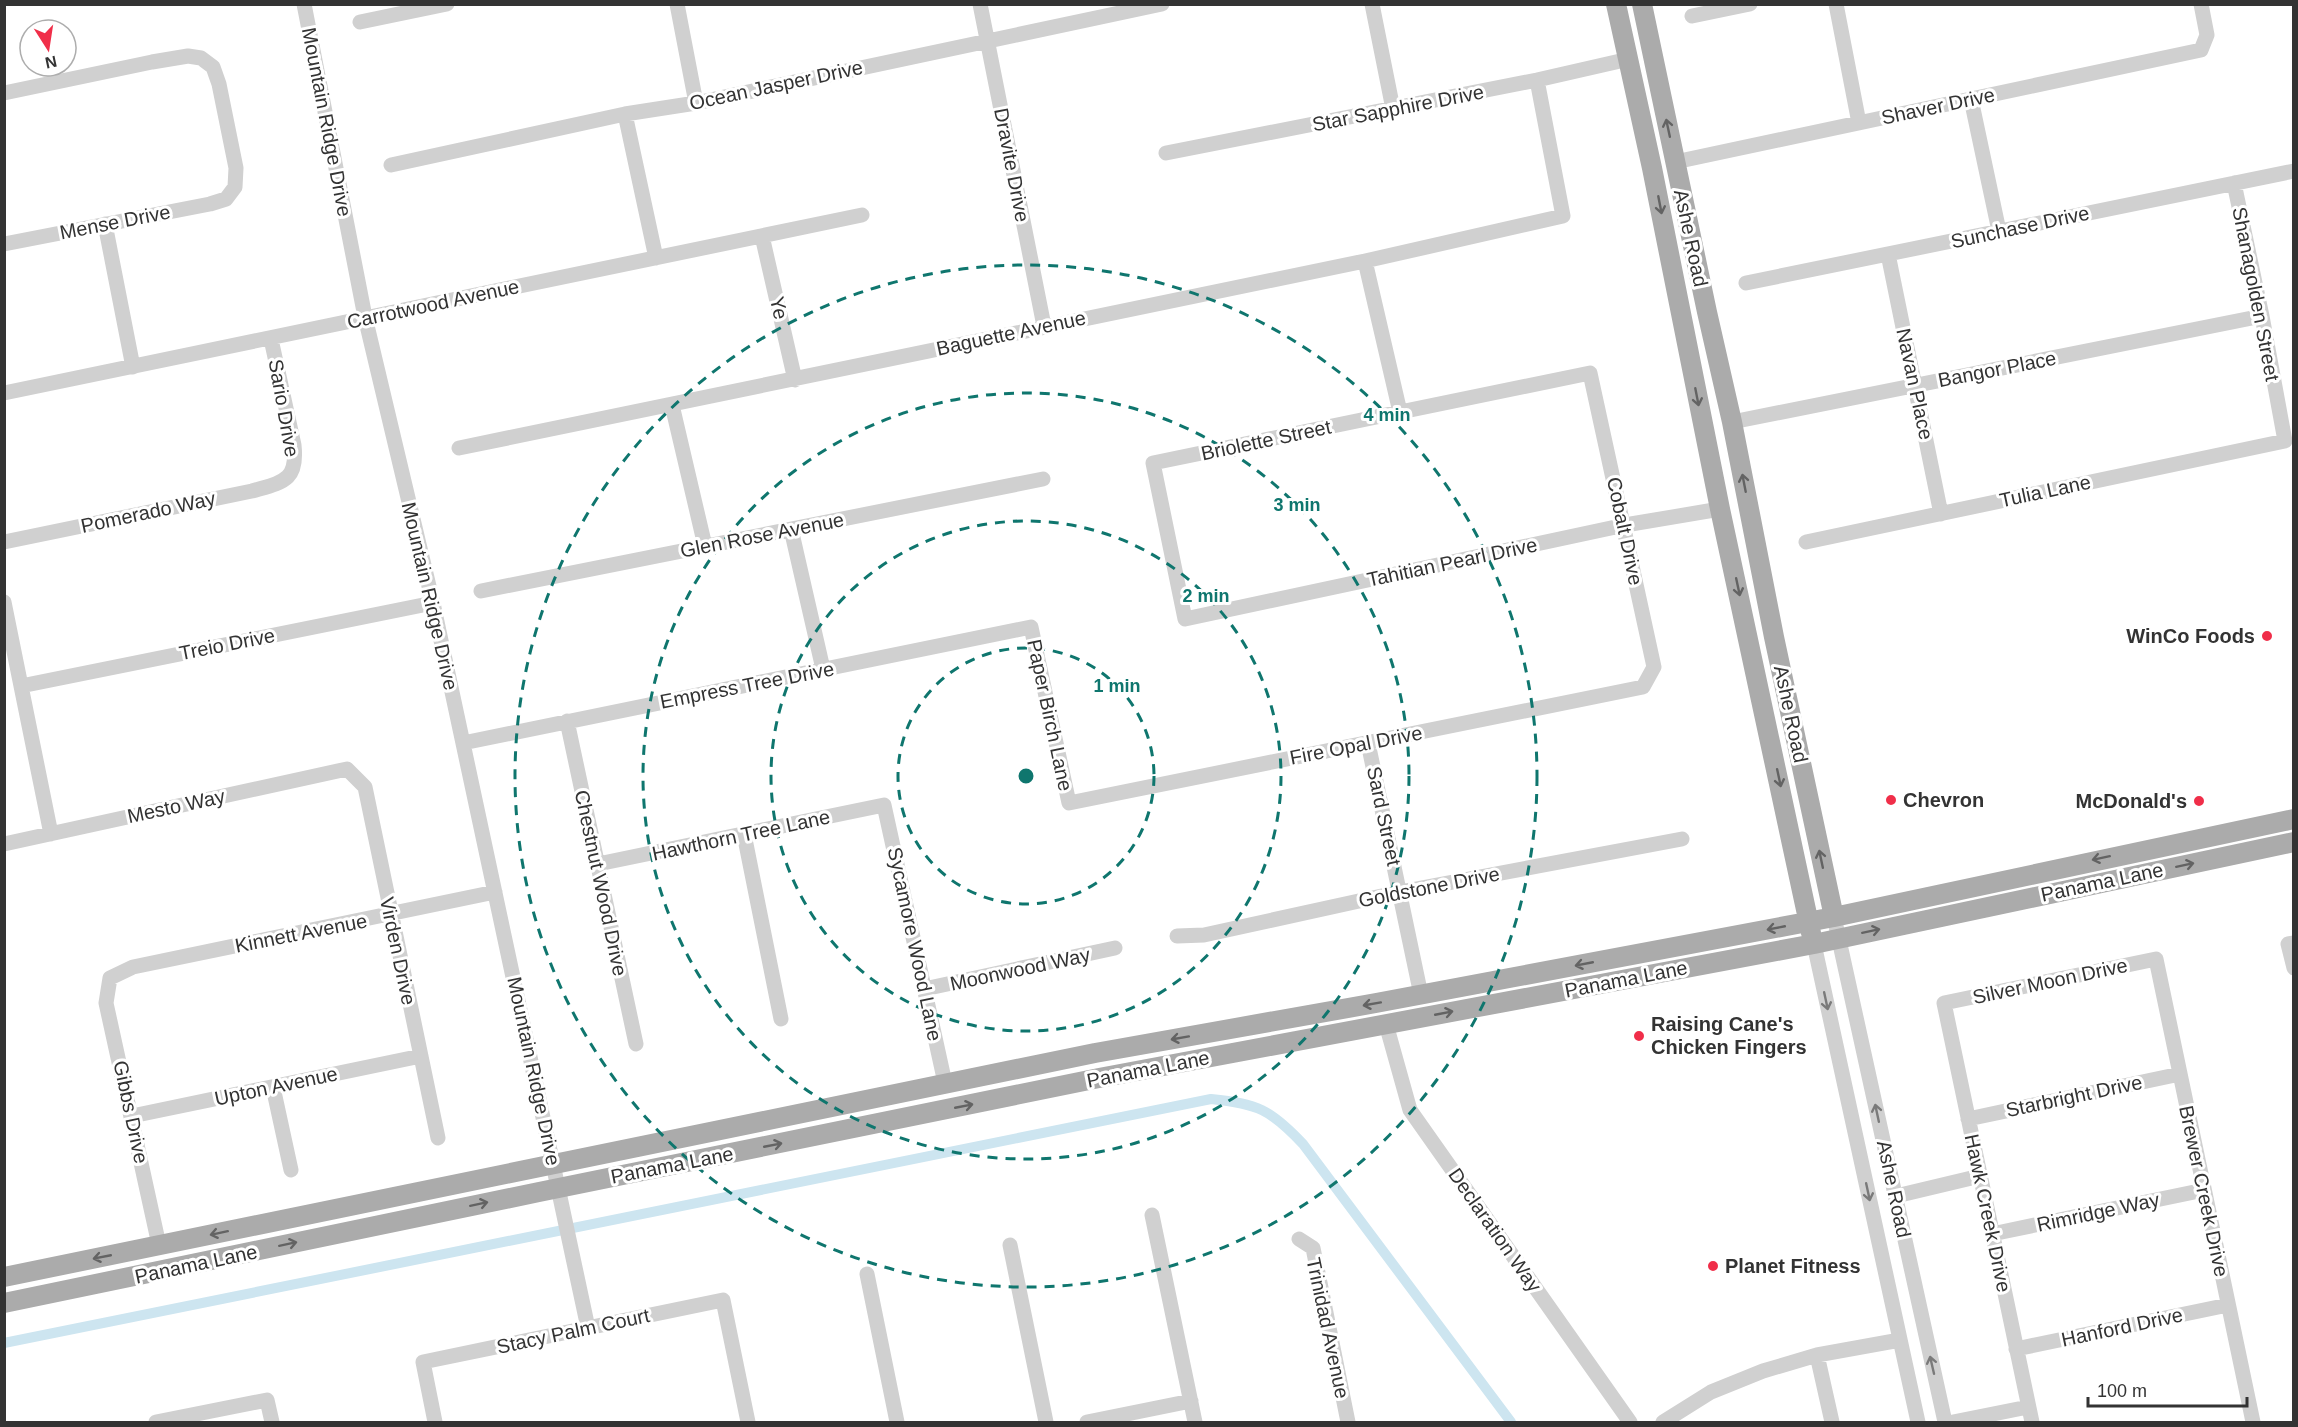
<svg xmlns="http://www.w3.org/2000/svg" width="2298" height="1427" font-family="Helvetica,sans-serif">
<rect width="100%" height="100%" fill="#fff"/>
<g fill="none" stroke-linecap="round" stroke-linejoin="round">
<path stroke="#cde5f0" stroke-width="10" d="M 4,1343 L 1211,1099 C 1258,1104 1270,1109 1303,1144 L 1511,1422"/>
<path stroke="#d0d0d0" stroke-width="15" d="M 304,4 L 365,317 L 433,603 L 588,1328
M 677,4 L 696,103
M 980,4 L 1044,326
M 1372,4 L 1393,109
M 1836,4 L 1859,123
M 1692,16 L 1750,4
M 360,22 L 447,4
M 4,93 L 152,62 L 188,56 L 201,58 L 213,67 L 219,84 L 236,168 L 235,187 L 226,199 L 210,204 L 4,244
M 1971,99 L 1999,231
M 625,114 L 656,258
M 1166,153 L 1537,80 L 1629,59
M 1675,162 L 2201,50 L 2207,35 L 2201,4
M 391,165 L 625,114 L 696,103 L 1162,4
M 105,224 L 133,367
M 762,236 L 795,380
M 1888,254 L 1941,514
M 1365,261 L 1400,412
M 1746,283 L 2294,171
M 4,393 L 862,215
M 672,405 L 705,546
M 1732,422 L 2262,316
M 459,448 L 1365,261 L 1563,216 L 1537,80
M 791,529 L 823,669
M 4,542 L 252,491 C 283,482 298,481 294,445 L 271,339
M 1806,542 L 2285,441 L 2262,316 L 2234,183
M 481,591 L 1043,479
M 4,602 L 21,686
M 567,721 L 636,1044
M 463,743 L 1031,627 L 1069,803 L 1643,687 L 1654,667 L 1590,373 L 1153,463 L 1185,619 L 1625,525 L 1720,509
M 1368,743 L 1421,995
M 51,834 L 21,686 L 433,603
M 744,834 L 781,1019
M 4,844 L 347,769 L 365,787 L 438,1138
M 598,864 L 884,805 L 945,1083
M 1834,917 L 1945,1422
M 1177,936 L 1204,935 L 1400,892 L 1682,839
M 2294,943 L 2288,944 L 2294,968
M 1814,944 L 1918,1422
M 924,989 L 1115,948
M 1386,1024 L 1410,1110 L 1630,1422
M 273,1087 L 291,1170
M 132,1116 L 421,1056
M 1968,1119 L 2180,1074
M 1896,1196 L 1980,1176
M 1152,1215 L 1195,1422
M 1992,1234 L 2204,1190
M 1299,1239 L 1313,1248 L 1348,1422
M 159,1245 L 106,1003 L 110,978 L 133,967 L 495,892
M 1010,1245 L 1046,1422
M 867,1274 L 897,1422
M 2016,1349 L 2228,1305
M 1817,1355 L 1832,1422
M 156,1422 L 267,1400 L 272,1422
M 435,1422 L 423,1362 L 723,1300 L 748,1422
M 1087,1422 L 1191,1401
M 1663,1422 L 1711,1392 L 1763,1371 L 1817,1355 L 1900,1340
M 1953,1422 L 2028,1407
M 2032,1422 L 1944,1003 L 2156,959 L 2253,1422"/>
<path stroke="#ababab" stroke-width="20" d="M 1616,4 L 1652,168 L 1720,509 L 1811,933
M 1642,4 L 1707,312 L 1732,422 L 1774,637 L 1834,917
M 4,1277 L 1095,1053 L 1376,1003 L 1834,917 L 2294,819
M 4,1303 L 539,1192 L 1099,1078 L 1814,944 L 2294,842"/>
</g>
<defs><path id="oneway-shaft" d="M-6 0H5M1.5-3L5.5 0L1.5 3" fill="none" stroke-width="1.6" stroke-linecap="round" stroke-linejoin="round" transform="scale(1.5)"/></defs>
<g stroke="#636363">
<use href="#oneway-shaft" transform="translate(1668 128) rotate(-102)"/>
<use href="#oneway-shaft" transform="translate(1660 205) rotate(79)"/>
<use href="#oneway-shaft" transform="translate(1697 397) rotate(79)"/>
<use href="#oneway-shaft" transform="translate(1744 483) rotate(-101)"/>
<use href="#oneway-shaft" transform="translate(1738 587) rotate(78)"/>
<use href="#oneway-shaft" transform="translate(1779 778) rotate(78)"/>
<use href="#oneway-shaft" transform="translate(2101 858) rotate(168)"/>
<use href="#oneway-shaft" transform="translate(1821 859) rotate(-102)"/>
<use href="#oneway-shaft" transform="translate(2185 865) rotate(-12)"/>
<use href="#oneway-shaft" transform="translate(1776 928) rotate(169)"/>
<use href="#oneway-shaft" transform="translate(1871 931) rotate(-12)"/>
<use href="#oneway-shaft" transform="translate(1584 964) rotate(169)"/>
<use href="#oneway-shaft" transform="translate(1372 1004) rotate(170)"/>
<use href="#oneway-shaft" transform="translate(1444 1013) rotate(-11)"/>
<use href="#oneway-shaft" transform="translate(1180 1038) rotate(170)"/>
<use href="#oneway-shaft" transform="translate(964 1106) rotate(-11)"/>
<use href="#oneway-shaft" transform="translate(773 1145) rotate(-11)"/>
<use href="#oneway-shaft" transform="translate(479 1204) rotate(-12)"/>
<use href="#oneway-shaft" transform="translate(219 1233) rotate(168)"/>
<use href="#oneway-shaft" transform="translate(288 1244) rotate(-12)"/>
<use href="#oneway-shaft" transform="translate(102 1257) rotate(169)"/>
</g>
<g stroke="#7a7a7a">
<use href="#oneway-shaft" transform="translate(1826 1001) rotate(78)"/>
<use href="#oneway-shaft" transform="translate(1877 1113) rotate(-102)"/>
<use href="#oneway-shaft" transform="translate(1868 1192) rotate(78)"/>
<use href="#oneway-shaft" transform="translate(1932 1365) rotate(-103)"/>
</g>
<g fill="none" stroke="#0f766e" stroke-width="3" stroke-dasharray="10 8">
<circle cx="1026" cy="776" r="128"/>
<circle cx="1026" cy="776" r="255"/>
<circle cx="1026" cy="776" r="383"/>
<circle cx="1026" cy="776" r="511"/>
</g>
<g fill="#f02e49" stroke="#fff" stroke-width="2">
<circle cx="2267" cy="636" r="6"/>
<circle cx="1891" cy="800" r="6"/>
<circle cx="2199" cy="801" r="6"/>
<circle cx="1639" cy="1036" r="6"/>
<circle cx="1713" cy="1266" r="6"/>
</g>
<g text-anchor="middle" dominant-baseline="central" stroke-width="6" stroke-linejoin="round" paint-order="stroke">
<g font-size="20" fill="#333" stroke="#fff">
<text transform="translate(776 85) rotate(-12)">Ocean Jasper Drive</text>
<text transform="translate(1938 106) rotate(-12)">Shaver Drive</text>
<text transform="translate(1398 108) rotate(-11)">Star Sapphire Drive</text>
<text transform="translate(327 122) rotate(79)">Mountain Ridge Drive</text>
<text transform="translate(1012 165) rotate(79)">Dravite Drive</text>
<text transform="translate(115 222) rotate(-11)">Mense Drive</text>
<text transform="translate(2020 227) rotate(-12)">Sunchase Drive</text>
<text transform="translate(1691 238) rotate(78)">Ashe Road</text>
<text transform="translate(2256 294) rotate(79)">Shanagolden Street</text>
<text transform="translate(433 304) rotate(-12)">Carrotwood Avenue</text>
<text transform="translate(779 308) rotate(77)">Ye</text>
<text transform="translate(1011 333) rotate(-12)">Baguette Avenue</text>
<text transform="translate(1997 369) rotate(-11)">Bangor Place</text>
<text transform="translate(1915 384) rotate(78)">Navan Place</text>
<text transform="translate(284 408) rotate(80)">Sario Drive</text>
<text transform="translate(1266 440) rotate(-12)">Briolette Street</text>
<text transform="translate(2045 491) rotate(-12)">Tulia Lane</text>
<text transform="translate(148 512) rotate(-12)">Pomerado Way</text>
<text transform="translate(1625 531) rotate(78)">Cobalt Drive</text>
<text transform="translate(762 535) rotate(-11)">Glen Rose Avenue</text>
<text transform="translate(1452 562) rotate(-12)">Tahitian Pearl Drive</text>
<text transform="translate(430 596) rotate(77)">Mountain Ridge Drive</text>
<text transform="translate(227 644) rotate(-11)">Treio Drive</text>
<text transform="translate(747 685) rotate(-11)">Empress Tree Drive</text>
<text transform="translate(1791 714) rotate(78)">Ashe Road</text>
<text transform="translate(1050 715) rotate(78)">Paper Birch Lane</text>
<text transform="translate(1356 745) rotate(-11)">Fire Opal Drive</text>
<text transform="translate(176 806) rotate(-12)">Mesto Way</text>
<text transform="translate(1384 816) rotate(78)">Sard Street</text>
<text transform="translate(741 835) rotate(-12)">Hawthorn Tree Lane</text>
<text transform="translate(2102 882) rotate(-12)">Panama Lane</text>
<text transform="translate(601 883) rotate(78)">Chestnut Wood Drive</text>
<text transform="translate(1429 887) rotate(-11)">Goldstone Drive</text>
<text transform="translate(301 933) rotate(-11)">Kinnett Avenue</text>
<text transform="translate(915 944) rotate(78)">Sycamore Wood Lane</text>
<text transform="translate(398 951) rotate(78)">Virden Drive</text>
<text transform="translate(1020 969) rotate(-12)">Moonwood Way</text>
<text transform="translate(1626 979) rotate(-11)">Panama Lane</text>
<text transform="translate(2050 981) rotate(-12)">Silver Moon Drive</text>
<text transform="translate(1148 1069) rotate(-11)">Panama Lane</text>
<text transform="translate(534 1071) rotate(78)">Mountain Ridge Drive</text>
<text transform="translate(276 1086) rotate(-12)">Upton Avenue</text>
<text transform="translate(2074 1096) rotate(-12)">Starbright Drive</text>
<text transform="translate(131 1112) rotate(78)">Gibbs Drive</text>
<text transform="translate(672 1165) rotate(-11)">Panama Lane</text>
<text transform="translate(1894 1189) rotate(78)">Ashe Road</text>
<text transform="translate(2204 1191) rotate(78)">Brewer Creek Drive</text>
<text transform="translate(2098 1212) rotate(-12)">Rimridge Way</text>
<text transform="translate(1988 1213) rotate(78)">Hawk Creek Drive</text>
<text transform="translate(1495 1230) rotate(55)">Declaration Way</text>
<text transform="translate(196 1264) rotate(-12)">Panama Lane</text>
<text transform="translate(2122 1327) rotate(-12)">Hanford Drive</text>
<text transform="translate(1328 1328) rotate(78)">Trinidad Avenue</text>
<text transform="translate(573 1331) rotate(-12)">Stacy Palm Court</text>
</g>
<g font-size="20" font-weight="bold" fill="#333" stroke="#fff" text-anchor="start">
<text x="2255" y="636" text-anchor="end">WinCo Foods</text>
<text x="1903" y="800">Chevron</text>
<text x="2187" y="801" text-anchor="end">McDonald's</text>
<text x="1651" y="1024">Raising Cane's<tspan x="1651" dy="23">Chicken Fingers</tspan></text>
<text x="1725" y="1266">Planet Fitness</text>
</g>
</g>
<circle cx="1026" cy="776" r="9" fill="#0f766e" stroke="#fff" stroke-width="3"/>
<g font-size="18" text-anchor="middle" font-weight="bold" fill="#0f766e" stroke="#fff" stroke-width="6" stroke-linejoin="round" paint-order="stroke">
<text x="1387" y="421">4 min</text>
<text x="1297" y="511">3 min</text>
<text x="1206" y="602">2 min</text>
<text x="1117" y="692">1 min</text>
</g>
<rect width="2298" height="1427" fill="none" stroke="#333333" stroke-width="12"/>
<g transform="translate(48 48) rotate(168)"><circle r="28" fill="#ffffff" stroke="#adadad" stroke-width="1.5"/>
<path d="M0-4.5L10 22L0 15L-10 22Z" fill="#f02e49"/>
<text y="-9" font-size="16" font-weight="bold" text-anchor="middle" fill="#333333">N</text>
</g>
<path d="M2088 1397v9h159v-9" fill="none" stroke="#333333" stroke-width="3"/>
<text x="2097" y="1397" font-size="18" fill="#333333" stroke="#ffffff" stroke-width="4.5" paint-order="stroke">100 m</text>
</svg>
